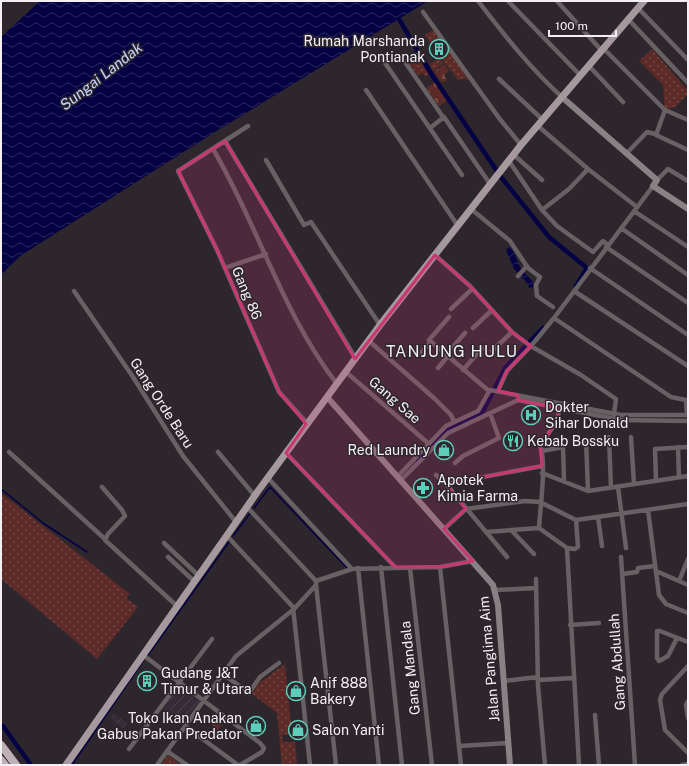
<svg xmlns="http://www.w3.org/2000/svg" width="689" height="766" font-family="'Public Sans',sans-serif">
<defs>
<pattern id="industrial-furrows" width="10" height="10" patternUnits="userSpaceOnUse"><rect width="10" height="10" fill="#372b37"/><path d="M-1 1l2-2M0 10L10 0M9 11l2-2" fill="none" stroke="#4b404b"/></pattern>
<pattern id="grass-dots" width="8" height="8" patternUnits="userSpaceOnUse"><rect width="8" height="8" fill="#5c2b27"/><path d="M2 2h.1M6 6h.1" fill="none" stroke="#744a47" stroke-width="1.8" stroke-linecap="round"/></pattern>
<pattern id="cemetery-stones" width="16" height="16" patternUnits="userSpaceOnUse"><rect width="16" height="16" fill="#5c2b27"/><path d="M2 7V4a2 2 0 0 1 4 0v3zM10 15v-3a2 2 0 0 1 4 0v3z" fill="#744a47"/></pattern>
<pattern id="water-waves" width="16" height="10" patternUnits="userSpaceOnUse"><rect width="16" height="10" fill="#040243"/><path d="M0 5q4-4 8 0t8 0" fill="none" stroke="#29275f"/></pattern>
</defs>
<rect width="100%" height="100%" fill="#2d262d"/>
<path fill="url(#industrial-furrows)" d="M 179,687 L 201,702 L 185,724 L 163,709 Z
M 114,714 L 127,723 L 123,728 L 111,719 Z"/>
<path fill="url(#grass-dots)" d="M 433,30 L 442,42 L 433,48 L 425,35 Z
M 447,48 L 469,79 L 467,80 L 465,78 L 458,80 L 438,54 Z
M 652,49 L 688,91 L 688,94 L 675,107 L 665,110 L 663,85 L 639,61 Z
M 420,58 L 429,74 L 425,77 L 423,73 L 418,75 L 409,64 Z
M 439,58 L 444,63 L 433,71 L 430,64 Z
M 1,493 L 130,594 L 126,598 L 138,607 L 97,659 L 1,579 Z
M 285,664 L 292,734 L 282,735 L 283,742 L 295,742 L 297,764 L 282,765 L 277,713 L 252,694 L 259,683 Z
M 218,713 L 226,719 L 218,730 L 210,723 Z
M 168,755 L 181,765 L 161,765 Z"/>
<path fill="url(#cemetery-stones)" d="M 444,64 L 449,71 L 444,75 L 447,80 L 442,83 L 434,72 Z
M 435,82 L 448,100 L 439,106 L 426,88 Z"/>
<path fill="url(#water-waves)" d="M 40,1 L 428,1 L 218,130 L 20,256 L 1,275 L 1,37 Z
M 509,247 L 513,251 L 521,269 L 533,282 L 533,287 L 529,288 L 528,284 L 514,269 L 506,250 Z"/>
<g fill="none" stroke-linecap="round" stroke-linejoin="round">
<path stroke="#040243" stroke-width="1.5" d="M 1,489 L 43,523 L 87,552
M 254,508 L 270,487 L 348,569
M 233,536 L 251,512
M 148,655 L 229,542
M 1,724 L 3,726
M 72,765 L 143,661"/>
<path stroke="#040243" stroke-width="4.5" d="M 399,19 L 430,72 L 501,177 L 549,237 L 587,268 L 576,286
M 418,460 L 447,431 L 482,413 L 505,368 L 543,328
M 3,726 L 31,765"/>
<path stroke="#676163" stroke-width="4.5" d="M 478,1 C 505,36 530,68 563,98
M 508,1 L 581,76
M 557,1 L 602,51
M 638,8 L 688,60
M 423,12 L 499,118 L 521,145
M 629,20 L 688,83
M 604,49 L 665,110 L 688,120
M 419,54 L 405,62 L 443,117
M 383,60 L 462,175
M 589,66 L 623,102
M 499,79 L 543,120
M 366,90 L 458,226
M 665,110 L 656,135 L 688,150
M 248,126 L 178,171 L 217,250 L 279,392 L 307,423
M 538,126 L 588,169 L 569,189 L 542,210
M 430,128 L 444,117 L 490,184
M 225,141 L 356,359
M 213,149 C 258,225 282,313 337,384
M 626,154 L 647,132 L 655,134
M 514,155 L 542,180
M 266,160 L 304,225 L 311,222 L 380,325
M 509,161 L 542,210 L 557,226 L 593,252 L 603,241 L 608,245
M 588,169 L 637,207
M 657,180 L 668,169 L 688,181
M 471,209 L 510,241 L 528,268 L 540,277 L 536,285 L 537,296 L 553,307
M 634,211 L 688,247
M 621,228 L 688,275
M 606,247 L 688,303
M 435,255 L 470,286 L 512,332 L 529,345 L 581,375 L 616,399 L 614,414
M 225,268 L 266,254
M 590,268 L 688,335
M 518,276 L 527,266
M 74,291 L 133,377 L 183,456 L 236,522
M 574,291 L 688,366
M 451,309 L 472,289
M 449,317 L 429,340 L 489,391
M 554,318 L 671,397 L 686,400 L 687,415
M 473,328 L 492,310
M 369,341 L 435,399 L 451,415 L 454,421
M 492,351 L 512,332
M 421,353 L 431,342
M 445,356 L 465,333
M 438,368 L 447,357
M 463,370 L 482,348
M 346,372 L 429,444
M 498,391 L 507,371 L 531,346 L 554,318 L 653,186
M 609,437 L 611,488
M 631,437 L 634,484
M 586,439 L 588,491
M 678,447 L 679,477
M 542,451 L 563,447 L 564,481
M 9,452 L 105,539
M 218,452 L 255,496
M 286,453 L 395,567
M 455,463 L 463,456 L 499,438 L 490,413
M 542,473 L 588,491 L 688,476
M 436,475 L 446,484 L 507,557
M 397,477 L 446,426 L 478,411 L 490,390 L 621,415 L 688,415
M 268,478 L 352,569
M 656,480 L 655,449 L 688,447
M 400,481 L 448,433 L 518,400 L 621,420 L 688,421
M 446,484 L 542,466
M 102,487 L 122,510 L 125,516 L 108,534 L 105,540 L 178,607
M 618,487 L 626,548
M 247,507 L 316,581
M 648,510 L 659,595 L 666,604 L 688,613
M 598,517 L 602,546
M 539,528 C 540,508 547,462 540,445 L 556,423 L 560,408
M 444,529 L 466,509 L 525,501 L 540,502 L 576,520 L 688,504
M 512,531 L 534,554
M 486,532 L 539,528 L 567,548 L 575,549 L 578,547 L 576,520
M 227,536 L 293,607 L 310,765
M 164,543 L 199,576
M 567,548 L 579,765
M 168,557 L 195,582
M 621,557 L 635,765
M 381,567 L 402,765
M 440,567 L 461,765
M 358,568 L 379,765
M 410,568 L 432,765
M 656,571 L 688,585
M 623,574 L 637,572 L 638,568 L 655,566
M 536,579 L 538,686 L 545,765
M 316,581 L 352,569 L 440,567 L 473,561
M 679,581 L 688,559
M 316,585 L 336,765
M 496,590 L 535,588
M 570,625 L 599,623
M 677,638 L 668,656 L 659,661 L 657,658 L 657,631 L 660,631 L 688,642
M 143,655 L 260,743 L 264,748 L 262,752 L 240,765
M 688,666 L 662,694 L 660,700 L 665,730 L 688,753
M 223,674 L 249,693 L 260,677 L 279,663
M 538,680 L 574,678
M 504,681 L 538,677
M 688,701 L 686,705 L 688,718
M 595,715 L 599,765
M 185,726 L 238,765
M 460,746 L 508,743
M 129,749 L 212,639
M 167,751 L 187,765
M 157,765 L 236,656 L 294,609 L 316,585 L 316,581
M 682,765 L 688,764"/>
<path stroke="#8a8184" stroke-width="6" d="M 563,98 L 657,180 L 653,186 L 688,209
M 327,397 L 493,585 L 498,605 L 510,765"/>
<path stroke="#a5999d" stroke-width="7" d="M 66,765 L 258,491 L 380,325 L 521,145 L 644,1"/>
<path stroke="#beb0b4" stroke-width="8" d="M 1,745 L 16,765
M 1,760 L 5,765"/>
</g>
<path fill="#ca3872" fill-opacity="0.2" stroke="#ca3872" stroke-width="3" stroke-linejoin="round" d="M 225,141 L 355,359 L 435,255 L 470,286 L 512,332 L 531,346 L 507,371 L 498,391 L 518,395 L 518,400 L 560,408 L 556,423 L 540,445 L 542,466 L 446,484 L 466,509 L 444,529 L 473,561 L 440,567 L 395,567 L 286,453 L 306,424 L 279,392 L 217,250 L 178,171 Z"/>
<defs>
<g id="building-ring" transform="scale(1)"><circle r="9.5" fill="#2d262d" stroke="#5dceb9" stroke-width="1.5"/><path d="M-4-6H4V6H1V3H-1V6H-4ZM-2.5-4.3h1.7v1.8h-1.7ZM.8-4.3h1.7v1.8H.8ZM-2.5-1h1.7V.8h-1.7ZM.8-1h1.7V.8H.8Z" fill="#5dceb9"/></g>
<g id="hospital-ring" transform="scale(1)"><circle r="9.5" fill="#2d262d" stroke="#5dceb9" stroke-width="1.5"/><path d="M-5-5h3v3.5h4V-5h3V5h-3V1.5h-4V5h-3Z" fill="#5dceb9"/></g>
<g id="restaurant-ring" transform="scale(1)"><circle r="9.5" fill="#2d262d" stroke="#5dceb9" stroke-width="1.5"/><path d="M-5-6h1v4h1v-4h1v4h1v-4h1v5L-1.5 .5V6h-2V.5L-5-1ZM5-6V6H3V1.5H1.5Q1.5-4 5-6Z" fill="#5dceb9"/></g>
<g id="shop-ring" transform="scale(1)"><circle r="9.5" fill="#2d262d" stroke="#5dceb9" stroke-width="1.5"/><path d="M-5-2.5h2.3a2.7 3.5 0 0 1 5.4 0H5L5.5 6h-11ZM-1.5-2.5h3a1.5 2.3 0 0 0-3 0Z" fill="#5dceb9"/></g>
<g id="pharmacy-ring" transform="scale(1)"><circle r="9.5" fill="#2d262d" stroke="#5dceb9" stroke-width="1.5"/><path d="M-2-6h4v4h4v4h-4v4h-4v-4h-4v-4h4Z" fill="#5dceb9"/></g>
</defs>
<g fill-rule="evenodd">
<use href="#building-ring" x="439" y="49"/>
<use href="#hospital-ring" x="531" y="415"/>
<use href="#restaurant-ring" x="513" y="441"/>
<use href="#shop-ring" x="444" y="450"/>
<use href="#pharmacy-ring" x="423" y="488"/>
<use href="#building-ring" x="147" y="681"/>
<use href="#shop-ring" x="296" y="691"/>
<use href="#shop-ring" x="256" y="726"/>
<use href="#shop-ring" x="298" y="730"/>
</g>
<g text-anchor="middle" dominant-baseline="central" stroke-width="3" stroke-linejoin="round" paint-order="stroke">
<g font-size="14" fill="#f4eff4" stroke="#2d262d" text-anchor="start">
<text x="425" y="41" text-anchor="end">Rumah Marshanda<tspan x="425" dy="16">Pontianak</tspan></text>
<text x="545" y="407">Dokter<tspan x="545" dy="16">Sihar Donald</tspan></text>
<text x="527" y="441">Kebab Bossku</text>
<text x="430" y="450" text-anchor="end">Red Laundry</text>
<text x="437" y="480">Apotek<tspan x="437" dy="16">Kimia Farma</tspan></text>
<text x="161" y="673">Gudang J&amp;T<tspan x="161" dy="16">Timur &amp; Utara</tspan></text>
<text x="310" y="683">Anif 888<tspan x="310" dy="16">Bakery</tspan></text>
<text x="242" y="718" text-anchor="end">Toko Ikan Anakan<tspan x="242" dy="16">Gabus Pakan Predator</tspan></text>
<text x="312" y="730">Salon Yanti</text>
</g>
<g font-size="14" fill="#f4eff4" stroke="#2d262d">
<text transform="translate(247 293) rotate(67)">Gang 86</text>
<text transform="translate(395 400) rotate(41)">Gang Sae</text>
<text transform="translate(162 403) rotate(57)">Gang Orde Baru</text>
<text transform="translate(489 659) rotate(-95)">Jalan Panglima Aim</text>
<text transform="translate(617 662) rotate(-94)">Gang Abdullah</text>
<text transform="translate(410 668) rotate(-96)">Gang Mandala</text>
</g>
<g font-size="15" font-style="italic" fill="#c6d6fe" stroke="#2d262d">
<text transform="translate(101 76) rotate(-38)">Sungai Landak</text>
</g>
<g font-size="16" letter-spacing="1" fill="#f4eff4" stroke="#2d262d">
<text x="452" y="351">TANJUNG HULU</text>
</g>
</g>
<rect width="689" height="766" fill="none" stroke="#f4eff4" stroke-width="4"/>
<path d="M549 30v6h67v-6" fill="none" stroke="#f4eff4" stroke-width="2"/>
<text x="555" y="30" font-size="12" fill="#f4eff4" stroke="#2d262d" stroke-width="3" paint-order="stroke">100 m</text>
</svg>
